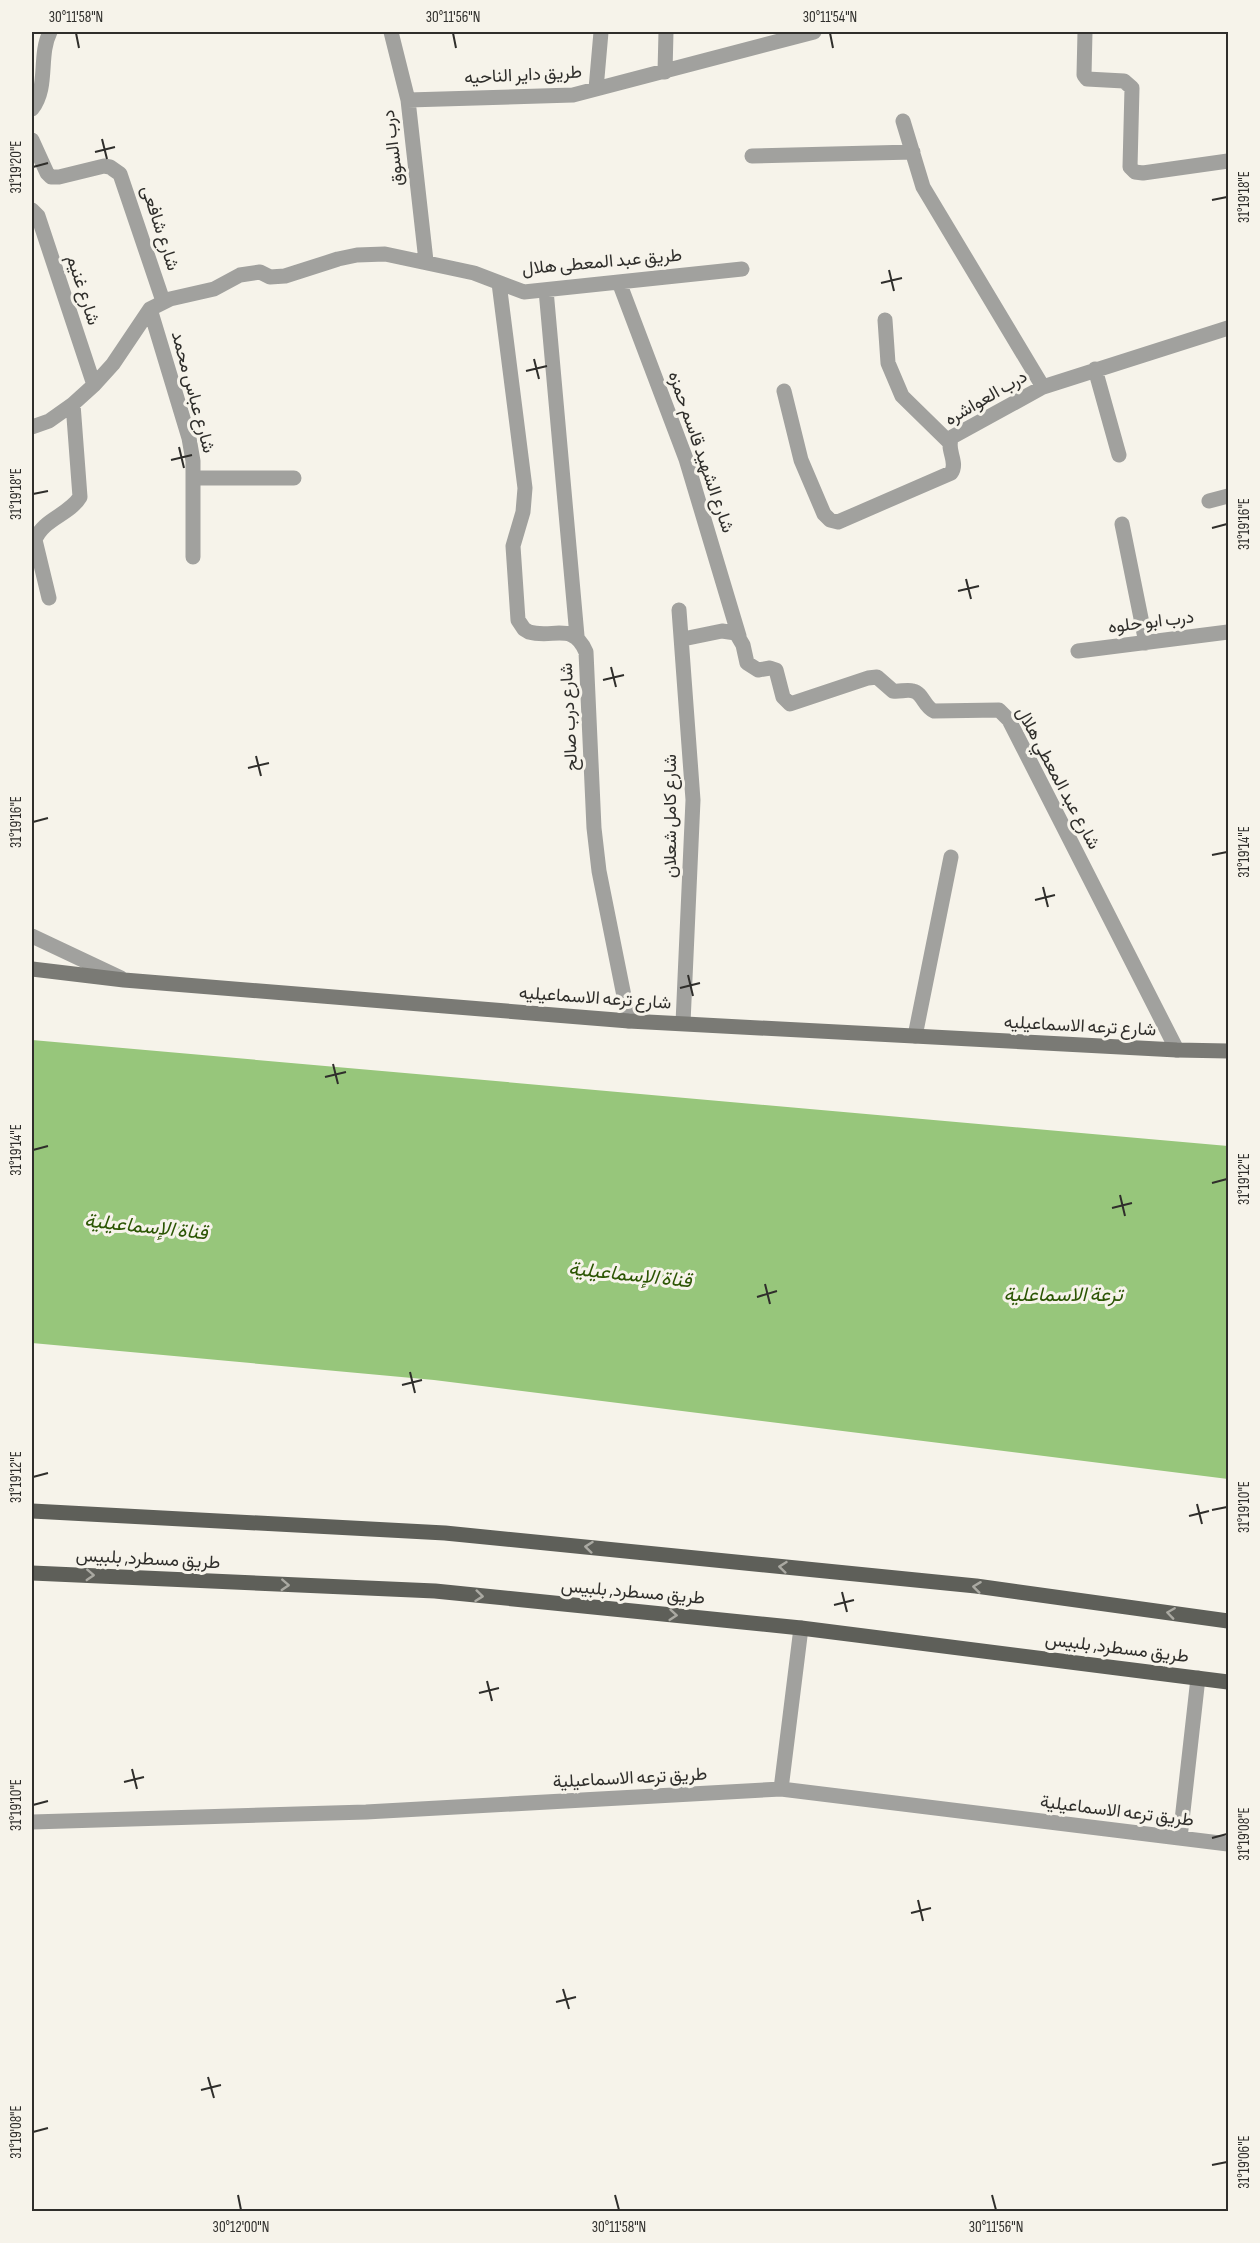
<svg xmlns="http://www.w3.org/2000/svg" width="1260" height="2243" font-family="'Sofia Sans Condensed',Vazirmatn,sans-serif">
<rect width="100%" height="100%" fill="#f6f3ea"/>
<path fill="#97c67b" d="M 32,1040 L 1228,1146 L 1228,1479 L 434,1380 L 32,1343 Z"/>
<g fill="none" stroke-linecap="round" stroke-linejoin="round">
<path stroke="#a1a19e" stroke-width="15" d="M 391,32 L 408,100 L 426,261
M 1085,32 L 1084,75 L 1087,79 L 1124,81 L 1132,88 L 1130,167 L 1135,172 L 1143,173 L 1228,161
M 665,72 L 666,32
M 596,89 L 601,32
M 408,100 L 573,95 L 814,32
M 32,109 C 49,87 38,56 50,32
M 903,121 L 923,187 L 1043,387
M 32,140 L 47,173 L 51,177 L 59,177 L 104,166 L 110,167 L 120,174 L 163,301
M 752,156 L 913,152
M 32,210 L 38,216 L 94,385
M 619,282 L 686,459 L 739,636
M 499,283 L 525,488 L 523,512 L 513,546 L 518,620 L 524,629 L 529,632 C 553,639 573,621 586,652 L 594,828 L 599,871 L 629,1021
M 546,290 L 577,636
M 150,309 L 189,438 L 193,461 L 193,557
M 885,320 L 888,363 L 902,396 L 949,442
M 1095,369 L 1119,455
M 784,391 L 801,460 L 824,514 L 830,520 L 838,522 L 951,473 C 959,462 945,449 952,437 L 1043,387 L 1228,328
M 32,427 L 49,421 L 73,404 L 94,385 L 113,364 L 150,309 L 170,299 L 214,289 L 240,275 L 260,272 L 270,277 L 285,276 L 338,259 L 357,255 L 385,254 L 474,273 L 524,292 L 742,269
M 194,478 L 294,478
M 1209,501 L 1228,496
M 1122,524 L 1146,643
M 49,598 L 35,540 C 43,519 69,515 80,497 L 73,404
M 679,610 L 693,800 L 683,1023
M 683,639 L 722,631 L 736,633 L 743,645 L 747,663 L 758,670 L 770,668 L 776,670 L 783,697 L 790,704 L 868,678 L 877,677 L 893,691 C 900,692 907,689 913,691 C 923,693 924,707 934,711 L 999,710 L 1009,720 L 1177,1050
M 1078,651 L 1228,632
M 32,936 L 121,978
M 915,1036 L 951,857
M 781,1789 L 801,1628
M 32,1822 L 366,1812 L 781,1789 L 1228,1844
M 1180,1838 L 1198,1678"/>
<path stroke="#7a7a75" stroke-width="15" d="M 32,969 L 124,980 L 629,1021 L 1177,1050 L 1228,1051"/>
<path stroke="#5e5f59" stroke-width="15" d="M 32,1511 L 445,1533 L 976,1586 L 1228,1621
M 32,1573 L 435,1591 L 801,1628 L 1228,1682"/>
</g>
<defs><path id="oneway-chevron" d="M-2-3.5L2.5 0L-2 3.5" fill="none" stroke-width="1.6" stroke-linecap="round" stroke-linejoin="round" transform="scale(1.5)"/></defs>
<g stroke="#aaa9a2">
<use href="#oneway-chevron" transform="translate(589 1547) rotate(-174)"/>
<use href="#oneway-chevron" transform="translate(783 1567) rotate(-174)"/>
<use href="#oneway-chevron" transform="translate(90 1575) rotate(3)"/>
<use href="#oneway-chevron" transform="translate(285 1585) rotate(3)"/>
<use href="#oneway-chevron" transform="translate(977 1587) rotate(-173)"/>
<use href="#oneway-chevron" transform="translate(479 1596) rotate(6)"/>
<use href="#oneway-chevron" transform="translate(1171 1613) rotate(-172)"/>
<use href="#oneway-chevron" transform="translate(673 1615) rotate(5)"/>
</g>
<path fill="none" stroke="#2f2e2b" stroke-width="2" d="M 76,33 L 79,48M 453,33 L 456,48M 830,33 L 833,48M 102,139 L 107,159M 95,152 L 115,147M 33,167 L 48,163M 1212,200 L 1227,197M 889,270 L 894,291M 881,283 L 902,278M 534,359 L 539,379M 526,371 L 547,366M 179,447 L 184,468M 171,460 L 192,455M 33,494 L 48,491M 1212,528 L 1227,524M 966,579 L 971,599M 958,591 L 979,586M 611,667 L 616,687M 603,680 L 624,675M 256,756 L 261,776M 248,768 L 269,763M 33,822 L 48,818M 1212,855 L 1227,852M 1043,887 L 1048,907M 1035,900 L 1055,895M 688,975 L 693,996M 680,988 L 700,983M 333,1064 L 338,1084M 325,1077 L 346,1072M 33,1150 L 48,1146M 1212,1183 L 1227,1179M 1120,1195 L 1125,1216M 1112,1208 L 1132,1203M 765,1284 L 770,1304M 757,1297 L 777,1291M 410,1372 L 415,1393M 402,1385 L 422,1380M 33,1477 L 48,1473M 1197,1504 L 1202,1524M 1212,1510 L 1227,1507M 1189,1516 L 1209,1511M 842,1592 L 847,1612M 834,1605 L 854,1600M 487,1681 L 492,1701M 479,1693 L 499,1688M 132,1769 L 137,1789M 124,1782 L 144,1777M 33,1805 L 48,1801M 1212,1838 L 1227,1834M 918,1900 L 923,1921M 911,1913 L 931,1908M 563,1989 L 569,2009M 556,2002 L 576,1997M 208,2077 L 214,2098M 201,2090 L 221,2085M 33,2132 L 48,2128M 1212,2165 L 1227,2162M 238,2195 L 241,2210M 615,2195 L 619,2210M 992,2195 L 996,2210"/>
<g text-anchor="middle" dominant-baseline="central" stroke-width="6" stroke-linejoin="round" paint-order="stroke">
<g font-size="18" fill="#2f2e2b" stroke="#f6f3ea">
<text transform="translate(523 75) rotate(-3)">طريق داير الناحيه</text>
<text transform="translate(393 148) rotate(-97)">درب السوق</text>
<text transform="translate(160 228) rotate(72)">شارع شافعى</text>
<text transform="translate(602 262) rotate(-5)">طريق عبد المعطى هلال</text>
<text transform="translate(83 290) rotate(72)">شارع غنيم</text>
<text transform="translate(193 392) rotate(75)">شارع عباس محمد</text>
<text transform="translate(986 398) rotate(-30)">درب العواشره</text>
<text transform="translate(701 452) rotate(71)">شارع الشهيد قاسم حمزه</text>
<text transform="translate(1151 622) rotate(-7)">درب ابو حلوه</text>
<text transform="translate(569 717) rotate(-93)">شارع درب صالح</text>
<text transform="translate(1058 778) rotate(62)">شارع عبد المعطي هلال</text>
<text transform="translate(670 816) rotate(-90)">شارع كامل شعلان</text>
<text transform="translate(595 998) rotate(4)">شارع ترعه الاسماعيليه</text>
<text transform="translate(1080 1026) rotate(3)">شارع ترعه الاسماعيليه</text>
<text transform="translate(148 1559) rotate(3)">طريق مسطرد, بلبيس</text>
<text transform="translate(633 1592) rotate(5)">طريق مسطرد, بلبيس</text>
<text transform="translate(1117 1648) rotate(7)">طريق مسطرد, بلبيس</text>
<text transform="translate(630 1778) rotate(-3)">طريق ترعه الاسماعيلية</text>
<text transform="translate(1117 1811) rotate(7)">طريق ترعه الاسماعيلية</text>
</g>
<g font-size="20" font-style="italic" fill="#2b5503" stroke="#f6f3ea">
<text transform="translate(146 1227) rotate(6)">قناة الإسماعيلية</text>
<text transform="translate(630 1275) rotate(6)">قناة الإسماعيلية</text>
<text x="1063" y="1295">ترعة الاسماعلية</text>
</g>
</g>
<rect width="1260" height="2243" fill="none" stroke="#f6f3ea" stroke-width="66"/>
<rect x="33" y="33" width="1194" height="2177" fill="none" stroke="#2f2e2b" stroke-width="2"/>
<g font-size="15" text-anchor="middle" fill="#2f2e2b">
<text x="76" y="22">30°11'58"N</text>
<text x="453" y="22">30°11'56"N</text>
<text x="830" y="22">30°11'54"N</text>
<text transform="translate(16 167) rotate(-90)" y="5">31°19'20"E</text>
<text transform="translate(1244 197) rotate(-90)" y="5">31°19'18"E</text>
<text transform="translate(16 494) rotate(-90)" y="5">31°19'18"E</text>
<text transform="translate(1244 524) rotate(-90)" y="5">31°19'16"E</text>
<text transform="translate(16 822) rotate(-90)" y="5">31°19'16"E</text>
<text transform="translate(1244 852) rotate(-90)" y="5">31°19'14"E</text>
<text transform="translate(16 1150) rotate(-90)" y="5">31°19'14"E</text>
<text transform="translate(1244 1179) rotate(-90)" y="5">31°19'12"E</text>
<text transform="translate(16 1477) rotate(-90)" y="5">31°19'12"E</text>
<text transform="translate(1244 1507) rotate(-90)" y="5">31°19'10"E</text>
<text transform="translate(16 1805) rotate(-90)" y="5">31°19'10"E</text>
<text transform="translate(1244 1834) rotate(-90)" y="5">31°19'08"E</text>
<text transform="translate(16 2132) rotate(-90)" y="5">31°19'08"E</text>
<text transform="translate(1244 2162) rotate(-90)" y="5">31°19'06"E</text>
<text x="241" y="2232">30°12'00"N</text>
<text x="619" y="2232">30°11'58"N</text>
<text x="996" y="2232">30°11'56"N</text>
</g>
</svg>
